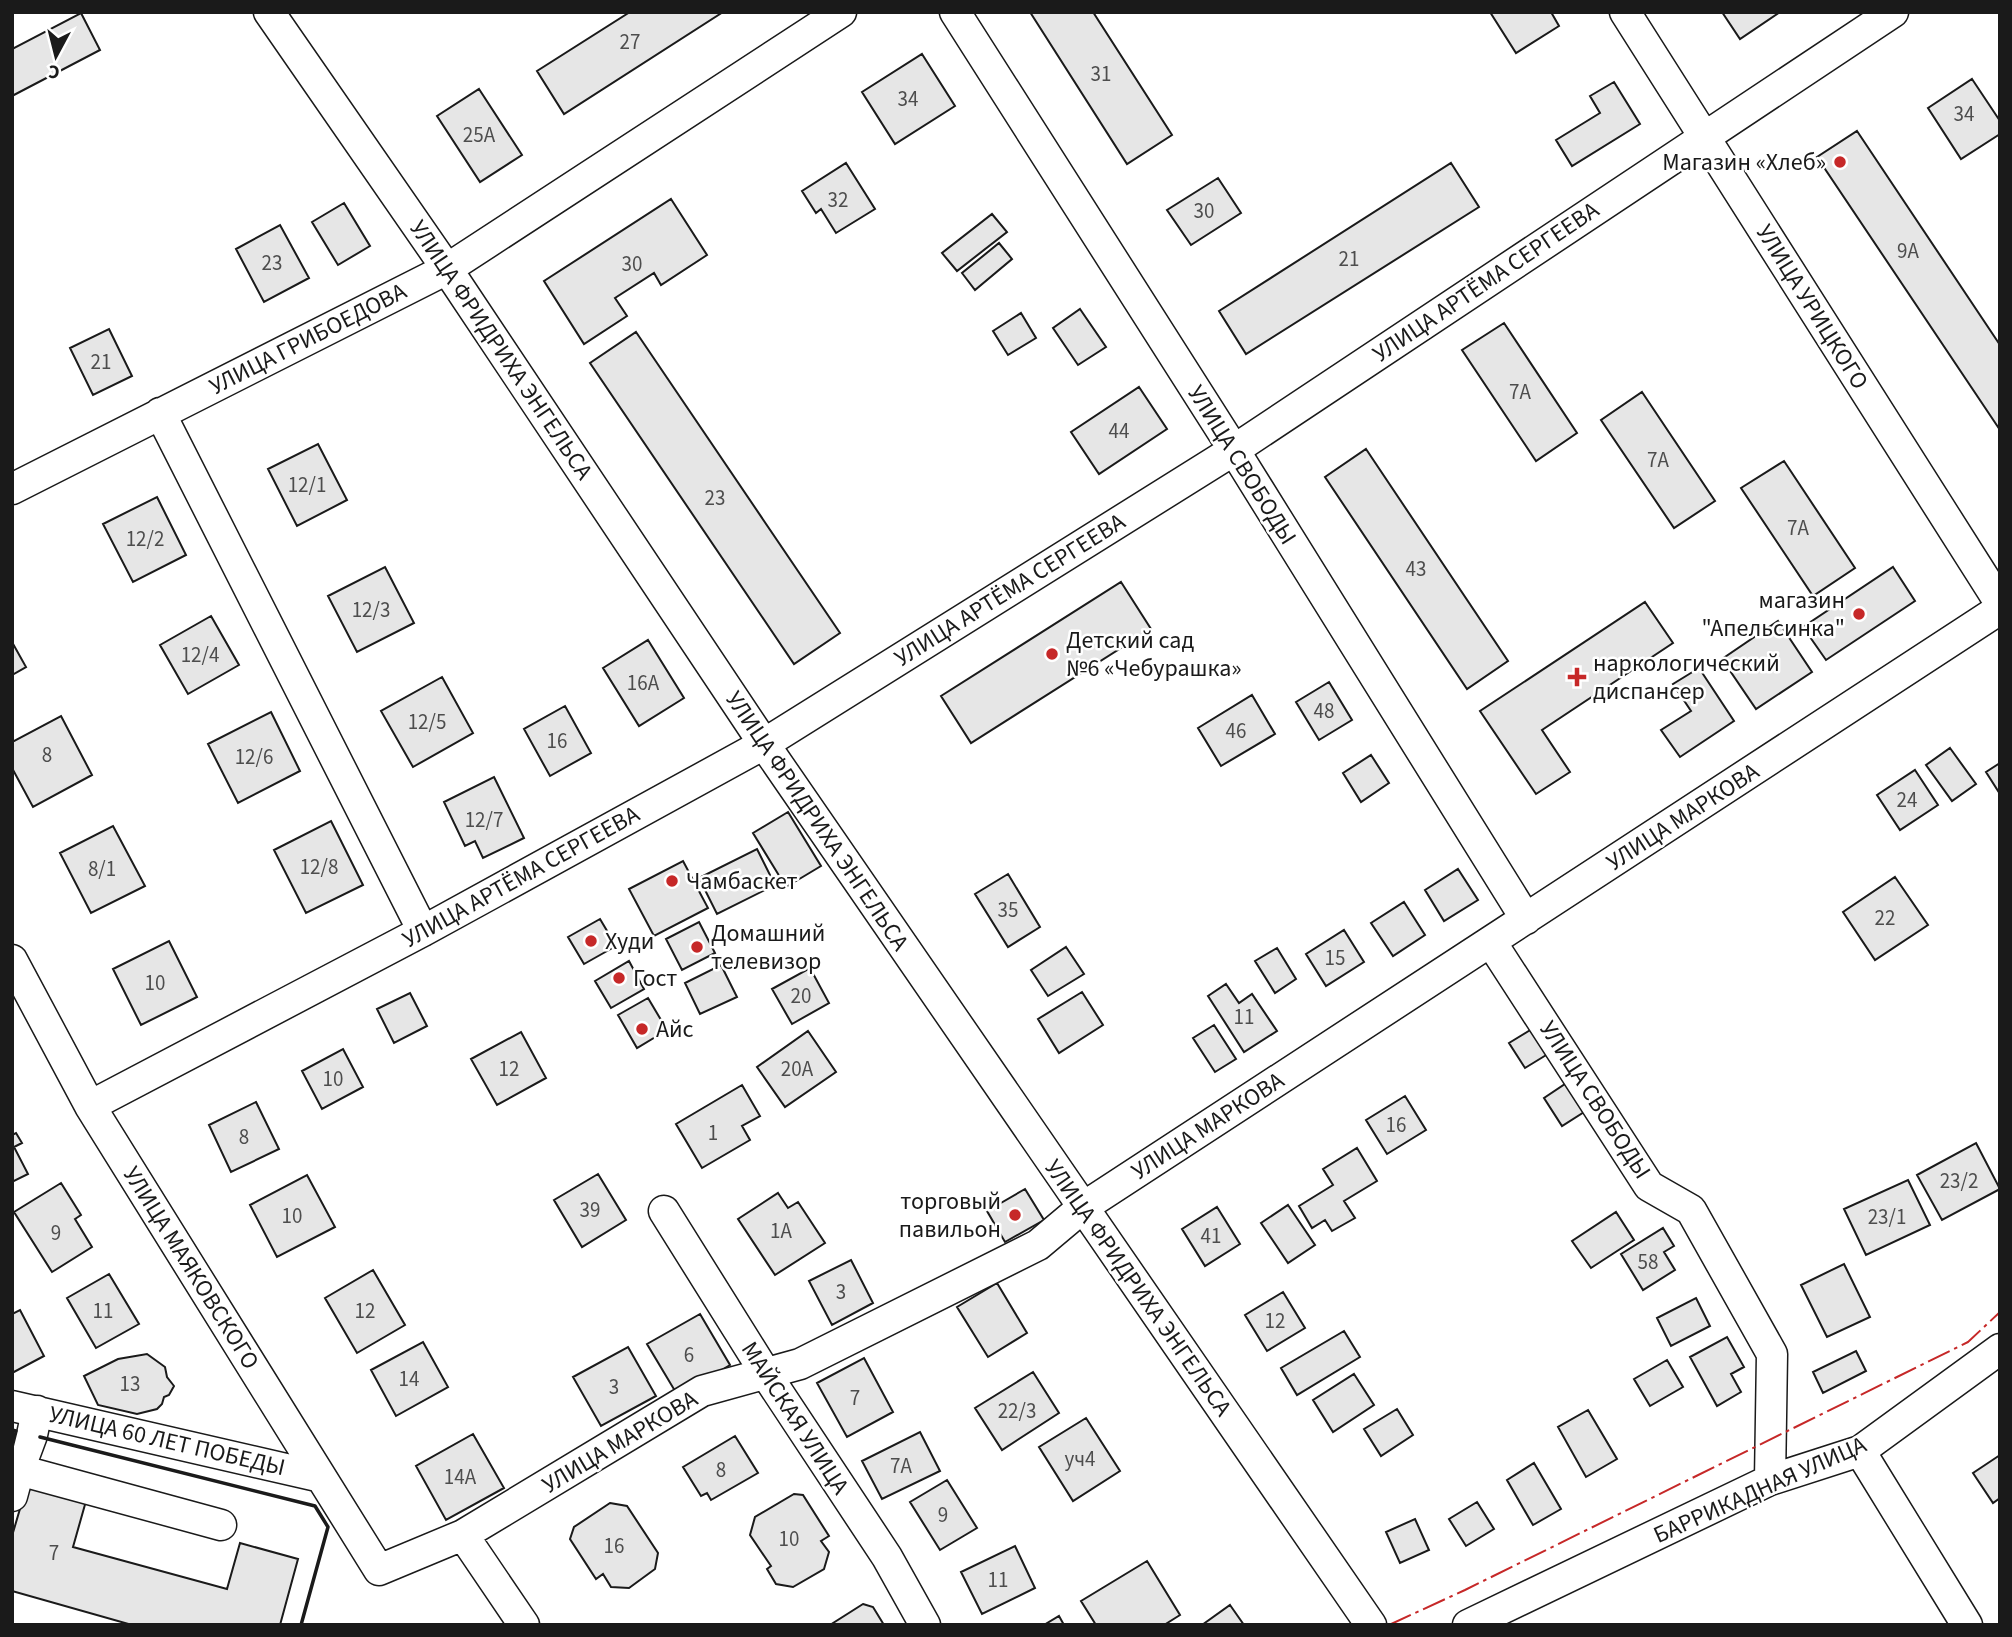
<svg xmlns="http://www.w3.org/2000/svg" width="2012" height="1637" font-family="'Source Sans 3',sans-serif">
<rect width="100%" height="100%" fill="#fff"/>
<path fill="#e6e6e6" stroke="#1a1a1a" stroke-width="2" d="M 630,12 L 723,12 L 564,114 L 537,71 Z
M 1030,12 L 1093,12 L 1172,135 L 1127,164 Z
M 1490,12 L 1551,12 L 1559,26 L 1516,53 Z
M 1722,12 L 1780,12 L 1740,39 Z
M 81,13 L 100,50 L 12,96 L 12,49 Z
M 922,54 L 955,106 L 895,144 L 862,92 Z
M 1972,79 L 2000,121 L 2000,134 L 1961,159 L 1928,108 Z
M 1614,82 L 1640,124 L 1572,166 L 1556,140 L 1600,113 L 1590,96 Z
M 479,89 L 522,155 L 480,182 L 437,116 Z
M 1857,131 L 2000,345 L 2000,430 L 1817,157 Z
M 846,163 L 875,209 L 836,233 L 821,209 L 816,213 L 802,191 Z
M 1451,163 L 1479,207 L 1246,354 L 1219,311 Z
M 1218,178 L 1241,213 L 1191,245 L 1167,210 Z
M 671,199 L 707,255 L 661,285 L 654,273 L 615,298 L 627,316 L 584,344 L 544,281 Z
M 344,203 L 370,246 L 338,265 L 312,222 Z
M 992,214 L 1007,232 L 957,271 L 942,253 Z
M 280,225 L 309,278 L 264,302 L 236,249 Z
M 999,243 L 1012,259 L 975,290 L 962,273 Z
M 1080,309 L 1106,347 L 1078,365 L 1053,328 Z
M 1021,313 L 1036,338 L 1008,355 L 993,331 Z
M 1504,323 L 1577,433 L 1536,461 L 1462,350 Z
M 109,329 L 132,376 L 93,395 L 70,348 Z
M 636,332 L 840,633 L 794,664 L 590,363 Z
M 1139,387 L 1167,429 L 1099,474 L 1071,432 Z
M 1642,392 L 1715,501 L 1674,528 L 1601,420 Z
M 318,444 L 347,500 L 297,526 L 268,469 Z
M 1366,449 L 1508,661 L 1467,689 L 1325,477 Z
M 1784,461 L 1855,568 L 1813,596 L 1741,488 Z
M 157,497 L 186,555 L 133,582 L 103,524 Z
M 385,567 L 414,623 L 357,652 L 328,596 Z
M 1893,567 L 1915,601 L 1826,660 L 1803,627 Z
M 1121,582 L 1151,629 L 971,743 L 941,696 Z
M 1645,602 L 1673,643 L 1542,730 L 1570,772 L 1536,794 L 1480,711 Z
M 211,616 L 239,665 L 188,694 L 160,645 Z
M 1778,621 L 1812,672 L 1756,709 L 1722,659 Z
M 648,640 L 684,698 L 639,726 L 603,668 Z
M 12,642 L 26,667 L 12,675 Z
M 1699,668 L 1734,721 L 1680,757 L 1661,730 L 1691,711 L 1673,684 Z
M 442,677 L 473,733 L 413,767 L 381,711 Z
M 1329,682 L 1352,720 L 1319,740 L 1296,702 Z
M 1252,695 L 1275,734 L 1221,766 L 1198,728 Z
M 565,706 L 591,753 L 550,776 L 524,729 Z
M 271,712 L 300,771 L 238,803 L 208,744 Z
M 61,716 L 92,775 L 33,807 L 12,768 L 12,742 Z
M 1950,748 L 1976,784 L 1952,801 L 1926,765 Z
M 1371,755 L 1389,783 L 1361,802 L 1343,773 Z
M 2000,763 L 2000,794 L 1986,772 Z
M 1915,770 L 1938,805 L 1900,830 L 1877,795 Z
M 494,777 L 524,838 L 483,858 L 475,841 L 465,846 L 444,802 Z
M 788,812 L 821,866 L 786,887 L 753,833 Z
M 331,821 L 363,885 L 306,913 L 274,850 Z
M 113,826 L 145,886 L 91,913 L 60,853 Z
M 757,849 L 775,885 L 717,914 L 699,878 Z
M 683,861 L 708,908 L 654,936 L 629,889 Z
M 1458,869 L 1478,900 L 1444,921 L 1425,890 Z
M 1008,874 L 1040,927 L 1008,947 L 975,894 Z
M 1895,877 L 1928,925 L 1875,960 L 1843,912 Z
M 1404,902 L 1425,935 L 1393,956 L 1371,923 Z
M 600,919 L 616,946 L 584,964 L 568,937 Z
M 699,922 L 715,953 L 682,970 L 666,939 Z
M 1344,930 L 1364,962 L 1326,986 L 1306,954 Z
M 169,941 L 197,997 L 141,1025 L 113,969 Z
M 1066,947 L 1084,974 L 1048,996 L 1031,970 Z
M 1277,948 L 1296,979 L 1275,993 L 1255,961 Z
M 629,961 L 644,989 L 611,1008 L 595,981 Z
M 721,965 L 737,997 L 700,1014 L 685,983 Z
M 810,968 L 829,1003 L 792,1024 L 772,989 Z
M 1226,984 L 1239,1003 L 1252,994 L 1277,1031 L 1244,1052 L 1208,996 Z
M 1082,992 L 1103,1025 L 1059,1053 L 1038,1019 Z
M 410,993 L 427,1026 L 394,1043 L 377,1009 Z
M 648,998 L 667,1030 L 637,1048 L 618,1015 Z
M 1540,1024 L 1556,1049 L 1525,1068 L 1509,1043 Z
M 1214,1025 L 1236,1059 L 1215,1072 L 1193,1038 Z
M 808,1031 L 836,1072 L 785,1107 L 757,1067 Z
M 521,1032 L 546,1078 L 497,1105 L 471,1059 Z
M 343,1049 L 363,1087 L 322,1109 L 302,1071 Z
M 1574,1078 L 1592,1107 L 1562,1126 L 1544,1098 Z
M 742,1085 L 760,1116 L 742,1126 L 750,1140 L 702,1168 L 676,1124 Z
M 1405,1096 L 1426,1130 L 1387,1154 L 1366,1120 Z
M 256,1102 L 279,1149 L 231,1172 L 209,1125 Z
M 16,1133 L 22,1143 L 14,1147 L 28,1174 L 12,1182 L 12,1135 Z
M 1976,1143 L 2000,1189 L 1942,1220 L 1917,1175 Z
M 1357,1148 L 1377,1181 L 1344,1201 L 1355,1218 L 1332,1231 L 1325,1220 L 1312,1228 L 1299,1206 L 1333,1185 L 1323,1169 Z
M 598,1174 L 626,1220 L 582,1247 L 554,1200 Z
M 307,1175 L 335,1227 L 277,1257 L 250,1205 Z
M 1908,1180 L 1930,1225 L 1866,1255 L 1844,1209 Z
M 61,1183 L 81,1215 L 75,1219 L 92,1247 L 52,1272 L 14,1212 Z
M 1025,1189 L 1044,1220 L 1005,1242 L 987,1211 Z
M 778,1193 L 788,1208 L 798,1202 L 825,1243 L 775,1275 L 738,1219 Z
M 1288,1205 L 1315,1245 L 1288,1263 L 1261,1223 Z
M 1217,1207 L 1240,1244 L 1205,1266 L 1182,1229 Z
M 1616,1212 L 1634,1240 L 1591,1268 L 1572,1241 Z
M 1663,1228 L 1674,1246 L 1664,1252 L 1675,1270 L 1643,1290 L 1621,1254 Z
M 851,1260 L 873,1303 L 832,1325 L 809,1281 Z
M 1844,1264 L 1870,1317 L 1827,1337 L 1801,1285 Z
M 373,1270 L 405,1325 L 357,1353 L 325,1298 Z
M 109,1274 L 139,1324 L 96,1348 L 67,1298 Z
M 997,1283 L 1027,1333 L 988,1357 L 957,1307 Z
M 1283,1292 L 1305,1328 L 1267,1351 L 1245,1315 Z
M 1696,1298 L 1710,1326 L 1671,1346 L 1657,1318 Z
M 20,1310 L 44,1356 L 12,1373 L 12,1314 Z
M 700,1314 L 730,1365 L 678,1396 L 647,1344 Z
M 1344,1331 L 1360,1357 L 1297,1395 L 1281,1368 Z
M 1727,1337 L 1744,1367 L 1731,1374 L 1741,1392 L 1717,1406 L 1690,1357 Z
M 423,1342 L 448,1387 L 396,1416 L 371,1370 Z
M 628,1347 L 656,1396 L 601,1426 L 573,1377 Z
M 1856,1351 L 1866,1371 L 1823,1393 L 1813,1372 Z
M 147,1354 L 165,1367 L 167,1377 L 174,1386 L 169,1395 L 164,1397 L 162,1404 L 157,1409 L 137,1414 L 98,1405 L 84,1376 L 118,1359 Z
M 864,1358 L 893,1412 L 847,1437 L 817,1383 Z
M 1667,1360 L 1683,1387 L 1650,1406 L 1634,1379 Z
M 1033,1372 L 1059,1413 L 1002,1450 L 975,1408 Z
M 1354,1374 L 1374,1405 L 1333,1432 L 1313,1400 Z
M 1397,1409 L 1413,1435 L 1381,1456 L 1364,1429 Z
M 1588,1410 L 1617,1459 L 1586,1477 L 1558,1427 Z
M 1086,1418 L 1120,1471 L 1073,1501 L 1039,1447 Z
M 920,1432 L 940,1471 L 882,1499 L 862,1461 Z
M 473,1434 L 504,1488 L 446,1520 L 416,1466 Z
M 735,1436 L 758,1473 L 711,1500 L 707,1493 L 701,1496 L 683,1467 Z
M 2000,1455 L 2000,1498 L 1993,1503 L 1973,1473 Z
M 1534,1463 L 1561,1509 L 1533,1525 L 1507,1480 Z
M 947,1480 L 977,1528 L 940,1550 L 910,1502 Z
M 27,1485 L 86,1501 L 73,1547 L 227,1589 L 240,1543 L 298,1559 L 280,1625 L 132,1625 L 12,1591 L 12,1536 Z
M 794,1494 L 803,1495 L 829,1536 L 821,1541 L 829,1552 L 824,1569 L 793,1587 L 776,1584 L 767,1569 L 771,1566 L 750,1535 L 755,1517 Z
M 1477,1502 L 1494,1529 L 1466,1546 L 1449,1519 Z
M 610,1503 L 627,1506 L 658,1553 L 655,1569 L 629,1588 L 611,1587 L 603,1574 L 596,1579 L 570,1539 L 574,1527 Z
M 1415,1519 L 1429,1550 L 1400,1563 L 1386,1532 Z
M 1015,1546 L 1035,1588 L 982,1614 L 961,1572 Z
M 1147,1561 L 1180,1615 L 1164,1625 L 1096,1625 L 1081,1601 Z
M 863,1604 L 873,1607 L 884,1625 L 830,1625 Z
M 1230,1605 L 1244,1625 L 1202,1625 Z
M 1059,1616 L 1064,1625 L 1044,1625 Z"/>
<g fill="none" stroke-linecap="round" stroke-linejoin="round">
<g stroke="#1a1a1a" stroke-width="33">
<path id="minor" d="M 269,12 L 447,269 L 764,744 L 1371,1625
M 955,12 L 1234,450 L 1526,919
M 1625,12 L 2000,603
M 160,413 L 423,931
M 12,489 L 447,269 L 841,12
M 1491,942 L 1649,1186 L 1691,1210 L 1772,1354 L 1770,1480
M 12,960 L 90,1106 L 379,1570 L 463,1535 L 702,1391 L 800,1364 L 1038,1245 L 1082,1208 L 2000,609
M 90,1106 L 423,931 L 764,744 L 1234,450 L 1893,12
M 664,1211 L 766,1374 L 887,1557 L 925,1625
M 12,1406 L 321,1477
M 1860,1451 L 1967,1625
M 19,1470 L 32,1435 L 37,1411
M 12,1496 L 19,1470 L 221,1525
M 463,1535 L 524,1625
M 1468,1625 L 1770,1480 L 1860,1451 L 2000,1349"/>
</g>
<use href="#minor" stroke="#fff" stroke-width="30"/>
<path stroke="#1a1a1a" stroke-width="3.5" d="M 12,1430 L 16,1431 L 12,1447
M 40,1437 L 315,1506 L 328,1527 L 301,1625"/>
<path stroke="#c62828" stroke-width="2" stroke-dasharray="24 5 3.5 5" stroke-linecap="butt" d="M 1389,1625 L 1465,1590 L 1968,1342 L 2000,1312"/>
</g>
<g fill="#c62828" stroke="#fff" stroke-width="2.5">
<circle cx="1840" cy="162" r="7"/>
<circle cx="1859" cy="614" r="7"/>
<circle cx="1052" cy="654" r="7"/>
<path d="M1573.5 666.5h7v7h7v7h-7v7h-7v-7h-7v-7h7z"/>
<circle cx="672" cy="881" r="7"/>
<circle cx="591" cy="941" r="7"/>
<circle cx="697" cy="947" r="7"/>
<circle cx="619" cy="978" r="7"/>
<circle cx="642" cy="1029" r="7"/>
<circle cx="1015" cy="1215" r="7"/>
</g>
<g text-anchor="middle" dominant-baseline="central" stroke-width="5" stroke-linejoin="round" paint-order="stroke">
<g font-size="21" fill="#4d4d4d">
<text x="630" y="42">27</text>
<text x="1101" y="74">31</text>
<text x="908" y="99">34</text>
<text x="1964" y="114">34</text>
<text x="479" y="135">25А</text>
<text x="838" y="200">32</text>
<text x="1204" y="211">30</text>
<text x="1908" y="251">9А</text>
<text x="1349" y="259">21</text>
<text x="272" y="263">23</text>
<text x="632" y="264">30</text>
<text x="101" y="362">21</text>
<text x="1520" y="392">7А</text>
<text x="1119" y="431">44</text>
<text x="1658" y="460">7А</text>
<text x="307" y="485">12/1</text>
<text x="715" y="498">23</text>
<text x="1798" y="528">7А</text>
<text x="145" y="539">12/2</text>
<text x="1416" y="569">43</text>
<text x="371" y="610">12/3</text>
<text x="200" y="655">12/4</text>
<text x="643" y="683">16А</text>
<text x="1324" y="711">48</text>
<text x="427" y="722">12/5</text>
<text x="1236" y="731">46</text>
<text x="557" y="741">16</text>
<text x="47" y="755">8</text>
<text x="254" y="757">12/6</text>
<text x="1907" y="800">24</text>
<text x="484" y="820">12/7</text>
<text x="319" y="867">12/8</text>
<text x="102" y="869">8/1</text>
<text x="1008" y="910">35</text>
<text x="1885" y="918">22</text>
<text x="1335" y="958">15</text>
<text x="155" y="983">10</text>
<text x="801" y="996">20</text>
<text x="1244" y="1017">11</text>
<text x="509" y="1069">12</text>
<text x="797" y="1069">20А</text>
<text x="333" y="1079">10</text>
<text x="1396" y="1125">16</text>
<text x="713" y="1133">1</text>
<text x="244" y="1137">8</text>
<text x="1959" y="1181">23/2</text>
<text x="590" y="1210">39</text>
<text x="292" y="1216">10</text>
<text x="1887" y="1217">23/1</text>
<text x="781" y="1231">1А</text>
<text x="56" y="1233">9</text>
<text x="1211" y="1236">41</text>
<text x="1648" y="1262">58</text>
<text x="841" y="1292">3</text>
<text x="103" y="1311">11</text>
<text x="365" y="1311">12</text>
<text x="1275" y="1321">12</text>
<text x="689" y="1355">6</text>
<text x="409" y="1379">14</text>
<text x="130" y="1384">13</text>
<text x="614" y="1387">3</text>
<text x="855" y="1398">7</text>
<text x="1017" y="1411">22/3</text>
<text x="1080" y="1459">уч4</text>
<text x="901" y="1466">7А</text>
<text x="721" y="1470">8</text>
<text x="460" y="1477">14А</text>
<text x="943" y="1515">9</text>
<text x="789" y="1539">10</text>
<text x="614" y="1546">16</text>
<text x="54" y="1553">7</text>
<text x="998" y="1580">11</text>
</g>
<g font-size="24" fill="#1a1a1a" stroke="#fff" text-anchor="start">
<text x="1826" y="162" text-anchor="end">Магазин «Хлеб»</text>
<text x="1845" y="600" text-anchor="end">магазин<tspan x="1845" dy="28">"Апельсинка"</tspan></text>
<text x="1066" y="640">Детский сад<tspan x="1066" dy="28">№6 «Чебурашка»</tspan></text>
<text x="1593" y="663">наркологический<tspan x="1593" dy="28">диспансер</tspan></text>
<text x="686" y="881">Чамбаскет</text>
<text x="711" y="933">Домашний<tspan x="711" dy="28">телевизор</tspan></text>
<text x="605" y="941">Худи</text>
<text x="633" y="978">Гост</text>
<text x="656" y="1029">Айс</text>
<text x="1001" y="1201" text-anchor="end">торговый<tspan x="1001" dy="28">павильон</tspan></text>
</g>
<g font-size="24" fill="#1a1a1a" stroke="#fff">
<text transform="translate(1486 282) rotate(-34)">УЛИЦА АРТЁМА СЕРГЕЕВА</text>
<text transform="translate(1812 307) rotate(58)">УЛИЦА УРИЦКОГО</text>
<text transform="translate(308 339) rotate(-27)">УЛИЦА ГРИБОЕДОВА</text>
<text transform="translate(501 350) rotate(56)">УЛИЦА ФРИДРИХА ЭНГЕЛЬСА</text>
<text transform="translate(1242 465) rotate(58)">УЛИЦА СВОБОДЫ</text>
<text transform="translate(1010 590) rotate(-32)">УЛИЦА АРТЁМА СЕРГЕЕВА</text>
<text transform="translate(1683 817) rotate(-33)">УЛИЦА МАРКОВА</text>
<text transform="translate(817 821) rotate(56)">УЛИЦА ФРИДРИХА ЭНГЕЛЬСА</text>
<text transform="translate(521 877) rotate(-29)">УЛИЦА АРТЁМА СЕРГЕЕВА</text>
<text transform="translate(1595 1100) rotate(57)">УЛИЦА СВОБОДЫ</text>
<text transform="translate(1208 1126) rotate(-33)">УЛИЦА МАРКОВА</text>
<text transform="translate(191 1268) rotate(58)">УЛИЦА МАЯКОВСКОГО</text>
<text transform="translate(1138 1288) rotate(55)">УЛИЦА ФРИДРИХА ЭНГЕЛЬСА</text>
<text transform="translate(795 1418) rotate(57)">МАЙСКАЯ УЛИЦА</text>
<text transform="translate(167 1441) rotate(13)">УЛИЦА 60 ЛЕТ ПОБЕДЫ</text>
<text transform="translate(620 1442) rotate(-31)">УЛИЦА МАРКОВА</text>
<text transform="translate(1760 1490) rotate(-24)">БАРРИКАДНАЯ УЛИЦА</text>
</g>
</g>
<rect width="2012" height="1637" fill="none" stroke="#1a1a1a" stroke-width="28"/>
<g transform="translate(56 56) rotate(187)" stroke="#ffffff" stroke-width="5" paint-order="stroke">
<path d="M0-5L12 26L0 18L-12 26Z" fill="#1a1a1a"/>
<text y="-10" font-size="19" font-weight="bold" text-anchor="middle" fill="#1a1a1a">С</text>
</g>
</svg>
